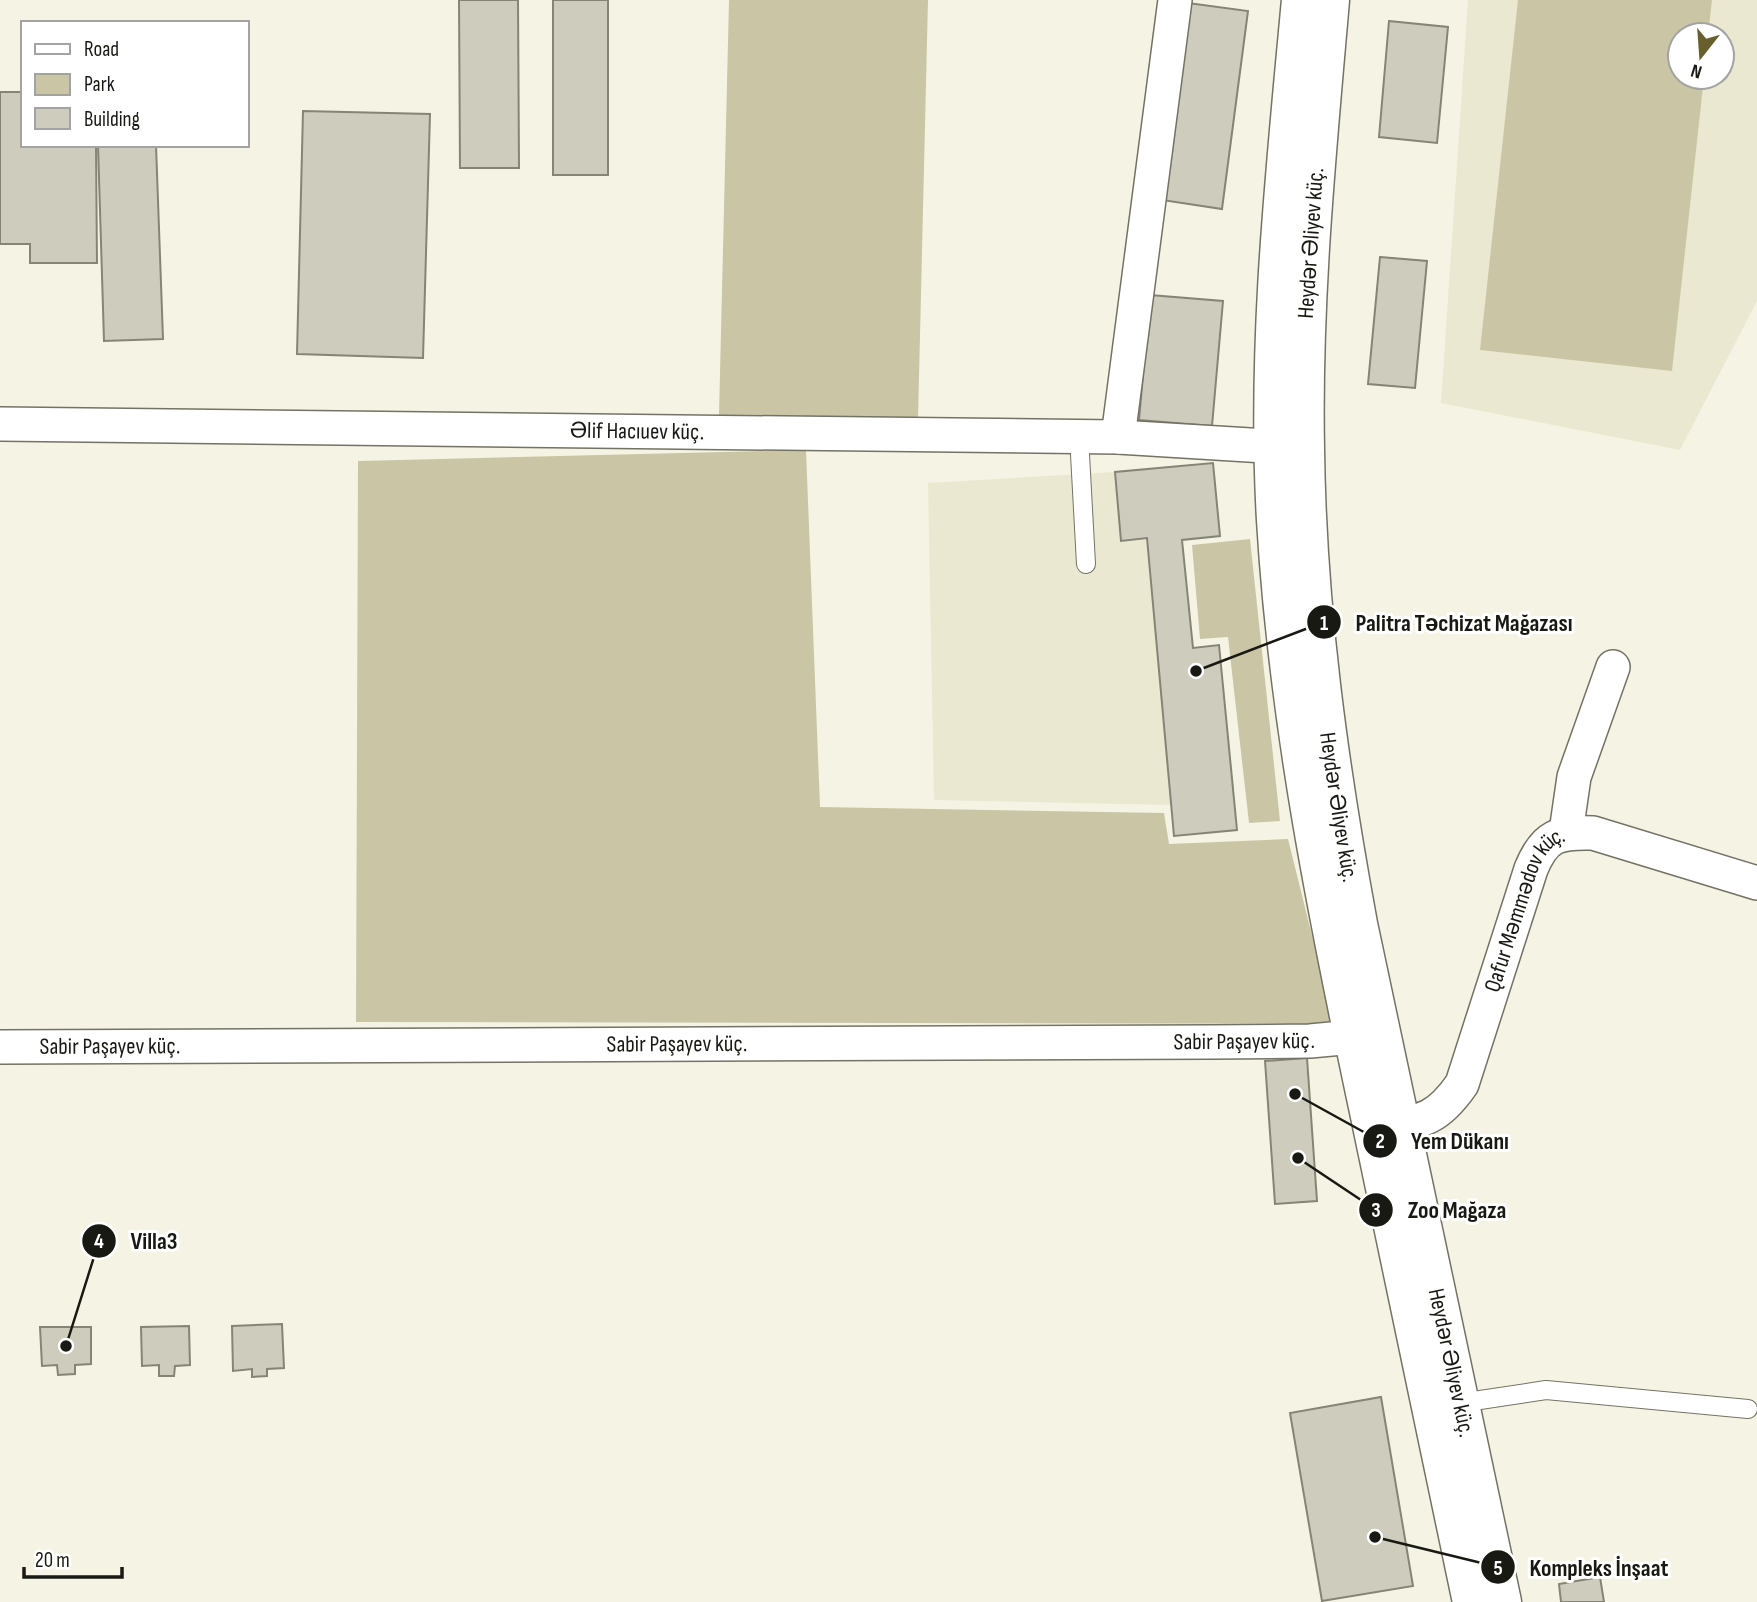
<svg xmlns="http://www.w3.org/2000/svg" width="1757" height="1602" font-family="'Sofia Sans Condensed',sans-serif">
<rect width="100%" height="100%" fill="#f5f4e4"/>
<path fill="#eae8d1" fill-rule="evenodd" d="M 1468,0 L 1757,0 L 1757,301 L 1680,450 L 1441,403 ZM 1680,35 L 1722,35 L 1722,77 L 1680,77 Z
M 1115,472 L 1121,540 L 1147,538 L 1172,805 L 934,800 L 928,483 Z"/>
<path fill="#cac6a5" d="M 729,0 L 928,0 L 918,420 L 719,415 Z
M 1518,0 L 1712,0 L 1708,35 L 1680,35 L 1680,77 L 1704,77 L 1672,371 L 1480,350 Z
M 806,450 L 820,807 L 1164,813 L 1169,844 L 1288,839 L 1334,1024 L 356,1022 L 358,461 Z
M 1250,539 L 1280,821 L 1249,823 L 1228,637 L 1200,639 L 1192,545 Z"/>
<path fill="#ceccbd" stroke="#858476" stroke-width="2" d="M 459,0 L 518,0 L 519,168 L 460,168 Z
M 553,0 L 608,0 L 608,175 L 553,175 Z
M 1188,3 L 1248,11 L 1222,209 L 1162,200 Z
M 1389,21 L 1448,27 L 1437,143 L 1379,137 Z
M 0,92 L 23,92 L 23,145 L 96,145 L 97,263 L 30,263 L 30,244 L 0,244 Z
M 303,111 L 430,114 L 423,358 L 297,354 Z
M 98,145 L 156,145 L 163,339 L 104,341 Z
M 1380,257 L 1427,261 L 1415,388 L 1368,384 Z
M 1150,295 L 1223,301 L 1212,426 L 1139,420 Z
M 1213,463 L 1220,536 L 1182,540 L 1193,648 L 1219,645 L 1237,830 L 1174,836 L 1147,538 L 1121,541 L 1115,472 Z
M 1307,1058 L 1317,1201 L 1275,1204 L 1265,1061 Z
M 282,1324 L 284,1368 L 267,1369 L 267,1376 L 252,1377 L 252,1369 L 233,1371 L 232,1326 Z
M 189,1326 L 190,1365 L 175,1366 L 174,1376 L 159,1376 L 159,1365 L 142,1366 L 141,1327 Z
M 40,1327 L 91,1327 L 91,1364 L 75,1365 L 75,1374 L 58,1375 L 57,1365 L 42,1366 Z
M 1381,1397 L 1413,1586 L 1322,1601 L 1290,1413 Z
M 1600,1577 L 1604,1602 L 1561,1602 L 1559,1584 Z"/>
<g fill="none" stroke-linecap="round" stroke-linejoin="round">
<g stroke="#747264" stroke-width="20">
<path id="service" d="M 1079,436 L 1086,564
M 1460,1403 L 1546,1390 L 1748,1409"/>
</g>
<g stroke="#747264" stroke-width="36">
<g id="minor">
<path id="s1" d="M 0,424 L 1118,437 L 1299,448"/>
<path d="M 1118,437 L 1175,0"/>
<path d="M 1566,832 L 1574,777 L 1613,667"/>
<path id="s2" d="M 0,1047 L 1211,1042 L 1310,1041 L 1353,1037"/>
<path id="s3" d="M 1375,1128 C 1420,1121 1435,1123 1462,1084 L 1531,869 C 1545,835 1558,832 1593,833 L 1757,883"/>
</g>
</g>
<g stroke="#747264" stroke-width="41">
<g id="primary">
<path d="M 1301,0 C 1285,173 1266,346 1276,520 C 1288,722 1328,919 1370,1116 C 1404,1278 1438,1440 1472,1602"/>
<path id="s4" d="M 1330,0 C 1317,150 1302,299 1305,450 C 1307,610 1329,767 1358,924 L 1502,1602"/>
</g>
</g>
<use href="#service" stroke="#fff" stroke-width="18"/>
<use href="#minor" stroke="#fff" stroke-width="33"/>
<use href="#primary" stroke="#fff" stroke-width="38"/>
</g>
<g text-anchor="middle" dominant-baseline="central" stroke-width="6" stroke-linejoin="round" paint-order="stroke">
<g font-size="23" fill="#191913" stroke="#fff">
<text transform="translate(1311 243) rotate(-86)">Heydər Əliyev küç.</text>
<text stroke="none"><textPath href="#s1" startOffset="637">Əlif Hacıuev küç.</textPath></text>
<text stroke="none"><textPath href="#s4" startOffset="810">Heydər Əliyev küç.</textPath></text>
<text stroke="none"><textPath href="#s3" startOffset="289">Qafur Məmmədov küç.</textPath></text>
<text stroke="none"><textPath href="#s2" startOffset="1244">Sabir Paşayev küç.</textPath></text>
<text stroke="none"><textPath href="#s2" startOffset="677">Sabir Paşayev küç.</textPath></text>
<text stroke="none"><textPath href="#s2" startOffset="110">Sabir Paşayev küç.</textPath></text>
<text stroke="none"><textPath href="#s4" startOffset="1377">Heydər Əliyev küç.</textPath></text>
</g>
</g>
<path fill="none" stroke="#191913" stroke-width="2.5" d="M1196 671L1324 622M1295 1094L1380 1141M1298 1158L1376 1210M66 1346L99 1241M1375 1537L1498 1567"/>
<g fill="#191913" stroke="#fff" stroke-width="2.5">
<circle cx="1196" cy="671" r="7"/>
<circle cx="1295" cy="1094" r="7"/>
<circle cx="1298" cy="1158" r="7"/>
<circle cx="66" cy="1346" r="7"/>
<circle cx="1375" cy="1537" r="7"/>
<circle cx="1324" cy="622" r="18"/>
<circle cx="1380" cy="1141" r="18"/>
<circle cx="1376" cy="1210" r="18"/>
<circle cx="99" cy="1241" r="18"/>
<circle cx="1498" cy="1567" r="18"/>
</g>
<g font-size="21" text-anchor="middle" font-weight="bold" fill="#fff">
<text x="1324" y="630">1</text>
<text x="1380" y="1148">2</text>
<text x="1376" y="1217">3</text>
<text x="99" y="1248">4</text>
<text x="1498" y="1575">5</text>
</g>
<g font-size="24" text-anchor="middle" font-weight="bold" fill="#191913" stroke="#fff" stroke-width="6" stroke-linejoin="round" paint-order="stroke">
<text x="1464" y="631">Palitra Təchizat Mağazası</text>
<text x="1460" y="1149">Yem Dükanı</text>
<text x="1457" y="1218">Zoo Mağaza</text>
<text x="154" y="1249">Villa3</text>
<text x="1599" y="1576">Kompleks İnşaat</text>
</g>
<rect x="21" y="21" width="228" height="126" fill="#ffffff" stroke="#a3a3a1" stroke-width="2"/>
<rect x="35" y="44" width="35" height="10" fill="#ffffff" stroke="#a3a3a1" stroke-width="2"/>
<text x="84" y="56" font-size="21" fill="#191913">Road</text>
<rect x="35" y="74" width="35" height="21" fill="#cac6a5" stroke="#a3a3a1" stroke-width="2"/>
<text x="84" y="91" font-size="21" fill="#191913">Park</text>
<rect x="35" y="108" width="35" height="21" fill="#ceccbd" stroke="#a3a3a1" stroke-width="2"/>
<text x="84" y="126" font-size="21" fill="#191913">Building</text>
<g transform="translate(1701 56) rotate(197)"><circle r="33" fill="#ffffff" stroke="#a3a3a1" stroke-width="2"/>
<path d="M0-5L12 26L0 18L-12 26Z" fill="#67602d"/>
<text y="-10" font-size="19" font-weight="bold" text-anchor="middle" fill="#191913">N</text>
</g>
<path d="M24 1567v10h98v-10" fill="none" stroke="#191913" stroke-width="3.5"/>
<text x="35" y="1567" font-size="21" fill="#191913" stroke="#ffffff" stroke-width="5" paint-order="stroke">20 m</text>
</svg>
